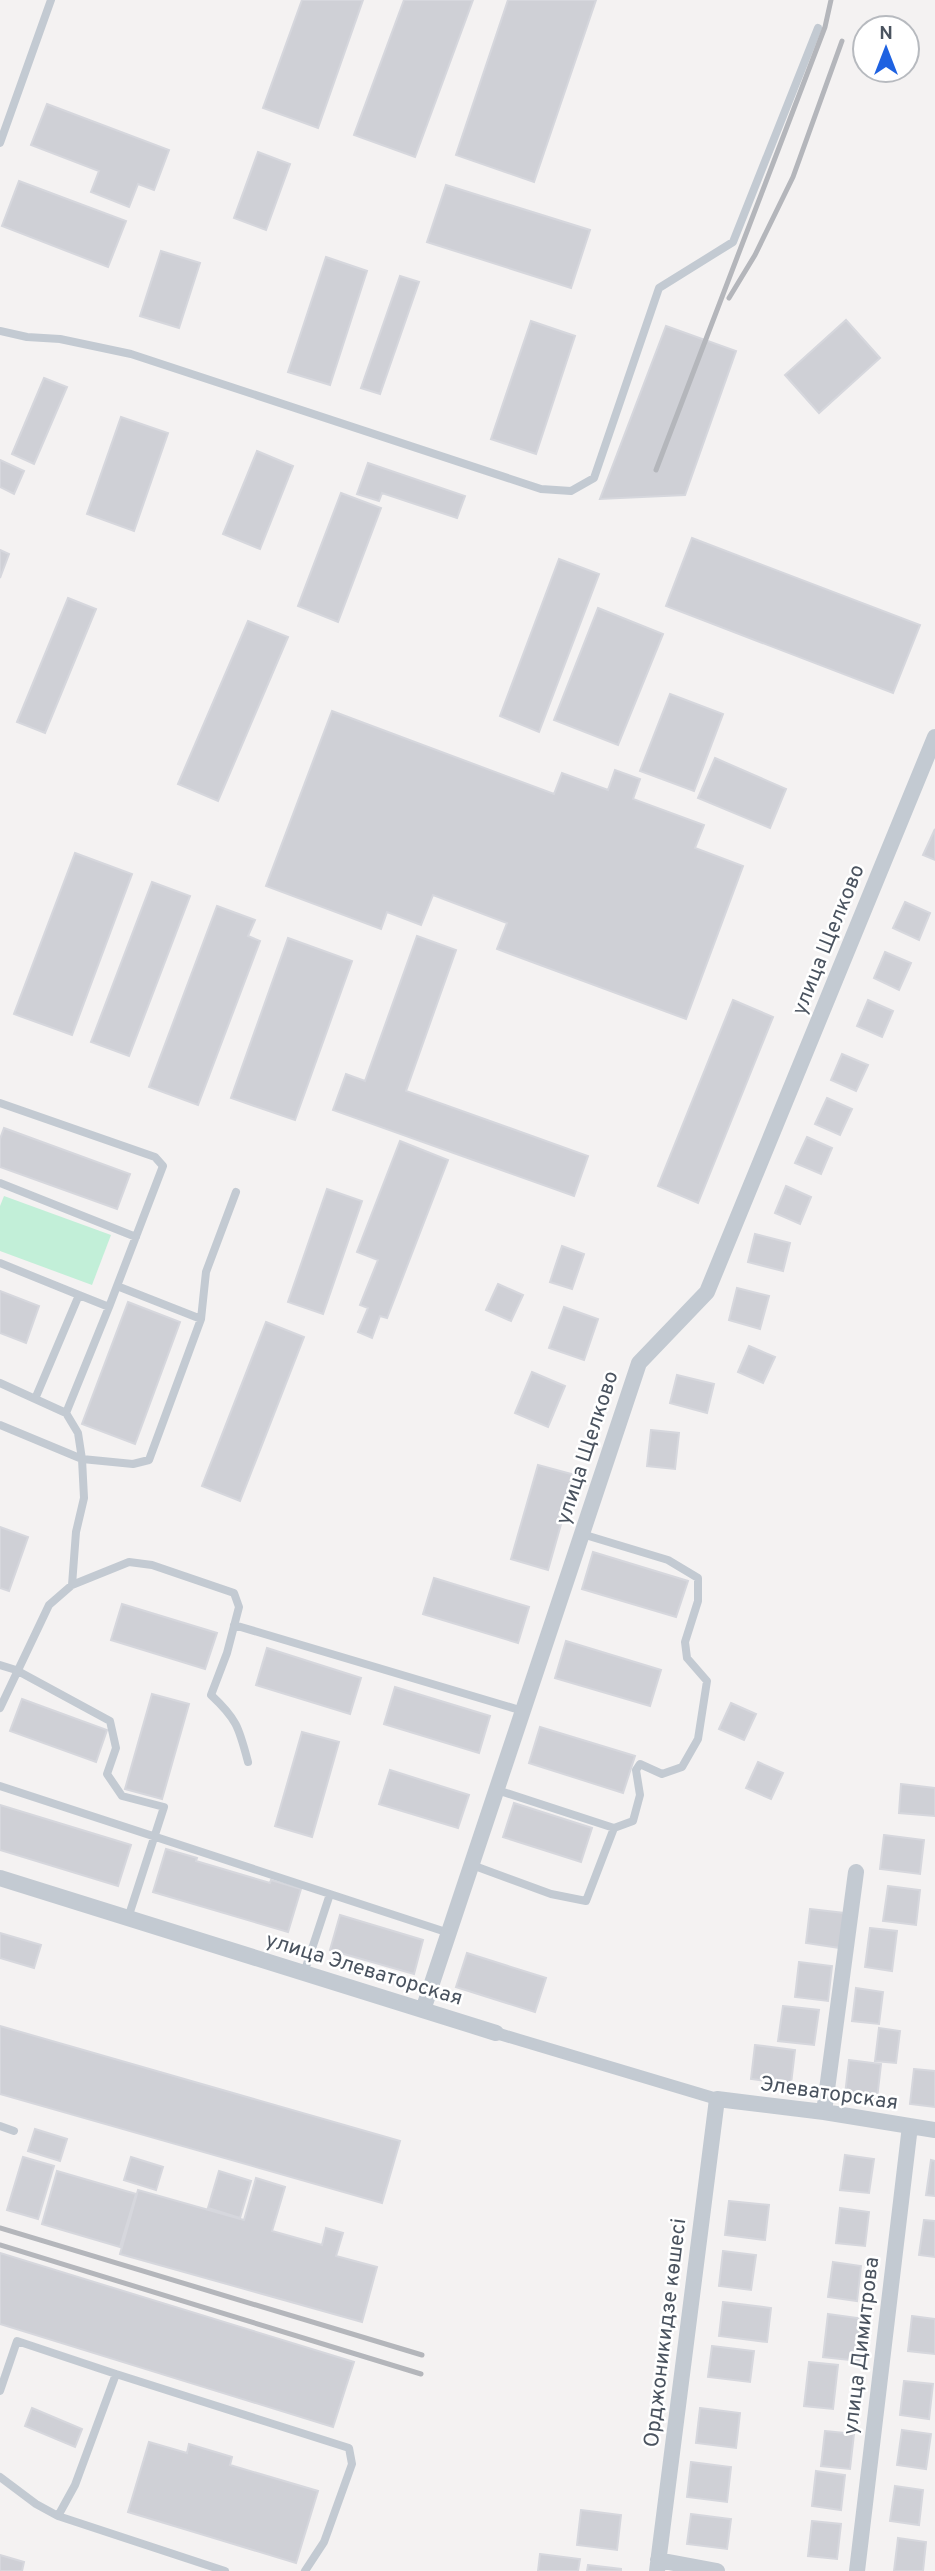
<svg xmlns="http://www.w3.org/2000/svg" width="935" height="2571" font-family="Overpass,sans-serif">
<rect width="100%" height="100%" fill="#f4f2f2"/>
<path fill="#c2efd8" d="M 4,1196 L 111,1235 L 92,1285 L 0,1251 L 0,1206 Z"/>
<path fill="#cfd0d6" stroke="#d6d7dd" stroke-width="2" d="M 302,0 L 363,0 L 318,128 L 263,108 Z
M 404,0 L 473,0 L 415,157 L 354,135 Z
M 508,0 L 596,0 L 534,182 L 456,155 Z
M 47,104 L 169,150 L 154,190 L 138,184 L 129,207 L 91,192 L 99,171 L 31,145 Z
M 258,152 L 290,164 L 266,230 L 234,218 Z
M 19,181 L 126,221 L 108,267 L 2,226 Z
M 446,185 L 590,230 L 571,288 L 427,242 Z
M 161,251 L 200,263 L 179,328 L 140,316 Z
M 326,257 L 367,271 L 330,385 L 288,372 Z
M 400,276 L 419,282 L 380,394 L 361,388 Z
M 846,320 L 880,358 L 819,413 L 785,375 Z
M 531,321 L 575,336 L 536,454 L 491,439 Z
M 666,326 L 736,351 L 685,495 L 600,499 Z
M 44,378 L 67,387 L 34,464 L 12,454 Z
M 121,417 L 168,433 L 134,531 L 87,514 Z
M 257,451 L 293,466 L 260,549 L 223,534 Z
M 0,460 L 24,471 L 14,494 L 0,487 Z
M 368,463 L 465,496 L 457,518 L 382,493 L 379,501 L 357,494 Z
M 341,493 L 381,508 L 338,622 L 298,606 Z
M 692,538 L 920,625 L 893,693 L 666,606 Z
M 0,550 L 9,554 L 0,578 Z
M 559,559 L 599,574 L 539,732 L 500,716 Z
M 68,598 L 96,609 L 45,733 L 17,722 Z
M 598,608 L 663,634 L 618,745 L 554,720 Z
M 248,621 L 288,637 L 218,801 L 178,784 Z
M 670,694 L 723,714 L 694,791 L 640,771 Z
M 332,711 L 554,794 L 562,773 L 608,790 L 615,770 L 640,779 L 633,799 L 704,825 L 695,848 L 743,866 L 686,1019 L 497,949 L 507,923 L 433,895 L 421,925 L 387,912 L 381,929 L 266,886 Z
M 715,758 L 786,789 L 770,828 L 698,798 Z
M 935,829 L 935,860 L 923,855 Z
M 75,853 L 132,874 L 72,1035 L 14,1014 Z
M 152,882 L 190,896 L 129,1056 L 91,1042 Z
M 905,902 L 930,913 L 919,940 L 893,928 Z
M 217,906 L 255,920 L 248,936 L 260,941 L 198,1105 L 149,1087 Z
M 417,936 L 456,950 L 406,1091 L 588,1156 L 574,1196 L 333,1110 L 346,1074 L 365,1081 Z
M 288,938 L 352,961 L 295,1120 L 231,1098 Z
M 885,952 L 911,963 L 899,990 L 874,978 Z
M 733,1000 L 773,1017 L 698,1203 L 658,1186 Z
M 868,1000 L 893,1011 L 882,1037 L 857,1026 Z
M 842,1054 L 868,1065 L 856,1091 L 831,1080 Z
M 827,1098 L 852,1109 L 840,1135 L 815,1124 Z
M 4,1128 L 130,1174 L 117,1209 L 0,1167 L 0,1139 Z
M 807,1137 L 832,1148 L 821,1174 L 795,1163 Z
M 400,1141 L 448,1160 L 387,1318 L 380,1316 L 372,1338 L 358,1332 L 368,1308 L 360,1305 L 378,1260 L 357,1252 Z
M 786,1186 L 811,1197 L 800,1224 L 775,1213 Z
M 327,1189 L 362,1201 L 323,1314 L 288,1302 Z
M 755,1234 L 790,1243 L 783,1271 L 748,1262 Z
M 562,1246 L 584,1254 L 572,1289 L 550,1282 Z
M 498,1284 L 523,1295 L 511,1321 L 486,1310 Z
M 737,1288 L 769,1296 L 760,1329 L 729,1320 Z
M 0,1291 L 39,1306 L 26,1343 L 0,1333 Z
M 128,1302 L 180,1322 L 135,1444 L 82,1424 Z
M 564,1307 L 598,1319 L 584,1360 L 549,1348 Z
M 266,1322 L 304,1337 L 240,1501 L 202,1486 Z
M 749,1346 L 775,1357 L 763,1383 L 738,1372 Z
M 532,1372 L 565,1386 L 548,1427 L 515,1413 Z
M 677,1375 L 714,1384 L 707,1413 L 670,1403 Z
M 651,1430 L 679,1433 L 675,1469 L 647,1466 Z
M 538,1465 L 575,1475 L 548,1570 L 511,1559 Z
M 0,1527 L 28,1537 L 9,1591 L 0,1588 Z
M 593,1552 L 688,1581 L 676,1617 L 582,1589 Z
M 434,1578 L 529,1607 L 518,1643 L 423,1614 Z
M 122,1604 L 217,1633 L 205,1669 L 111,1640 Z
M 566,1641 L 661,1670 L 650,1706 L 555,1678 Z
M 267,1648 L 361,1678 L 350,1714 L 256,1685 Z
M 395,1687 L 490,1716 L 479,1753 L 384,1724 Z
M 152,1694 L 189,1704 L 162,1799 L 125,1789 Z
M 22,1699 L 107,1730 L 96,1762 L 10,1731 Z
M 731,1703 L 756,1714 L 744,1740 L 719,1729 Z
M 540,1727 L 635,1756 L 623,1793 L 529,1763 Z
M 302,1732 L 339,1742 L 312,1837 L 275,1826 Z
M 758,1762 L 783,1773 L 771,1799 L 746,1788 Z
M 390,1770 L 469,1795 L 458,1828 L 379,1804 Z
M 901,1784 L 935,1788 L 935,1816 L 899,1813 Z
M 514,1803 L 592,1828 L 581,1862 L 503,1837 Z
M 0,1805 L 131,1845 L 118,1886 L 0,1850 Z
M 884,1835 L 924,1840 L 920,1874 L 880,1869 Z
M 166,1849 L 197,1858 L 196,1861 L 270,1883 L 271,1880 L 301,1889 L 288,1932 L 153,1892 Z
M 888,1886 L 920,1890 L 916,1925 L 883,1921 Z
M 810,1909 L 844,1913 L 840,1948 L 806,1943 Z
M 340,1915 L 423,1940 L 414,1974 L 330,1950 Z
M 870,1928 L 897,1931 L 892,1971 L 865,1967 Z
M 0,1933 L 41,1945 L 34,1968 L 0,1958 Z
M 467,1953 L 546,1978 L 535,2012 L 456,1987 Z
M 799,1962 L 832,1966 L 828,2001 L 795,1997 Z
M 856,1988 L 883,1992 L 879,2024 L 852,2021 Z
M 783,2006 L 819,2010 L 814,2045 L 778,2041 Z
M 0,2026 L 400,2141 L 382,2203 L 0,2094 Z
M 879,2028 L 900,2031 L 896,2063 L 875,2061 Z
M 755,2045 L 795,2050 L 791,2084 L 751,2079 Z
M 849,2060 L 881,2064 L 877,2099 L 845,2095 Z
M 914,2069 L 935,2071 L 935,2107 L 910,2104 Z
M 35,2129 L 67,2139 L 60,2161 L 28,2151 Z
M 845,2155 L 874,2159 L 869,2193 L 840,2190 Z
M 23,2157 L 54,2166 L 38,2219 L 7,2210 Z
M 131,2157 L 163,2167 L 156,2190 L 124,2180 Z
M 931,2160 L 935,2161 L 935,2196 L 926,2195 Z
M 57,2171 L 136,2194 L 120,2247 L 42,2224 Z
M 219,2171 L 251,2181 L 240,2218 L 208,2208 Z
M 256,2178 L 285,2187 L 272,2231 L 322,2245 L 326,2228 L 343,2233 L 336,2256 L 377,2267 L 362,2322 L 120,2254 L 138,2190 L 244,2220 Z
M 729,2201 L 769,2205 L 765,2240 L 725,2235 Z
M 840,2208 L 869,2212 L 865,2246 L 836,2243 Z
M 924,2220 L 935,2221 L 935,2257 L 919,2255 Z
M 723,2251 L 756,2255 L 751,2290 L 719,2286 Z
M 0,2253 L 354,2362 L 333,2427 L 0,2324 Z
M 833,2262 L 861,2266 L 857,2301 L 828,2297 Z
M 723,2302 L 771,2308 L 767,2342 L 719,2336 Z
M 828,2314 L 865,2319 L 859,2361 L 823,2357 Z
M 912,2316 L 935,2319 L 935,2354 L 908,2351 Z
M 712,2346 L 754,2351 L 750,2382 L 708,2377 Z
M 809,2362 L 838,2365 L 833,2409 L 804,2406 Z
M 904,2381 L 933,2384 L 929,2419 L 900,2415 Z
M 32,2408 L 82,2429 L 75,2447 L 25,2426 Z
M 700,2408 L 740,2413 L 736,2448 L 696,2443 Z
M 902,2430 L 931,2434 L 926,2469 L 897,2465 Z
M 825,2431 L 854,2434 L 850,2469 L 821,2466 Z
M 149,2442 L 187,2453 L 189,2444 L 232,2457 L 230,2465 L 318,2491 L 296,2563 L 128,2512 Z
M 691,2462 L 731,2467 L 727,2502 L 687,2497 Z
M 816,2471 L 845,2475 L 841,2510 L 812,2506 Z
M 895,2486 L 923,2490 L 919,2525 L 890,2521 Z
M 581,2510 L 621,2515 L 617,2550 L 577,2545 Z
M 691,2514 L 731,2519 L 727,2549 L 687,2544 Z
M 812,2521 L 841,2524 L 837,2559 L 808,2556 Z
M 898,2538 L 926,2542 L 923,2571 L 894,2571 Z
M 540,2554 L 580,2559 L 578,2571 L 538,2571 Z
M 0,2555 L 24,2562 L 22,2571 L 0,2571 Z
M 588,2565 L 621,2569 L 621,2571 L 587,2571 Z"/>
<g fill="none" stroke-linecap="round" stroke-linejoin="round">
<path stroke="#c3cad2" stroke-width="8" d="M 0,143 L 51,0
M 0,331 L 27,337 L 60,339 L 131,354 L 541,489 L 571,491 L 594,478 L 659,288 L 733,242 L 818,28
M 0,1103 L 155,1157 L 163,1166 L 117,1286
M 0,1183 L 136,1237
M 0,1263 L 79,1295 L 35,1399
M 79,1295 L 109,1307 L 117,1286 L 201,1319
M 0,1383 L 66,1413 L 109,1307
M 66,1413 L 78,1433 L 82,1459
M 0,1425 L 82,1459
M 582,1534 L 668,1560 L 698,1578 L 698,1601 L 685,1642 L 687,1658 L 707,1681 L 698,1739 L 682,1767 L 662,1774 L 640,1764 L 636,1770 L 640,1795 L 633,1821 L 614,1828
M 72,1585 L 76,1532 L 84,1498 L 82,1459 L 133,1464 L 149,1460 L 201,1319 L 206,1272 L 236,1192
M 234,1625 L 523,1711
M 0,1665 L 16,1670 L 110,1721 L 116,1748 L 107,1774 L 122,1796 L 164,1807 L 128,1918
M 0,1708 L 49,1605 L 72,1585 L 129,1562 L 152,1565 L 234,1593 L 239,1607 L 227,1653 L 211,1695 C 237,1719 239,1728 248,1762
M 0,1786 L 449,1933
M 472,1865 L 551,1894 L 586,1901 L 614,1828 L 497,1790
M 304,1973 L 330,1894
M 0,2126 L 14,2131
M 0,2391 L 17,2341 L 116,2374
M 0,2477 L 36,2504 L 58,2516 L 225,2571
M 58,2516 L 75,2485 L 116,2374 L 349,2448 L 352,2464 L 324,2542 L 305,2571"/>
<path stroke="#c3cad2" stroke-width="12" d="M 496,2033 L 717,2099"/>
<path stroke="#c3cad2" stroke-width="16" d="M 0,1878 L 496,2033
M 423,2010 L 639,1363 L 707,1292 L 935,737
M 824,2112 L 856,1872
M 658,2560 L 717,2571
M 657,2571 L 717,2099 L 824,2112 L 935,2130
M 857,2571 L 910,2126"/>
<path stroke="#b4b6bb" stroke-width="5" d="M 729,298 L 755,255 L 793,177 L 842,41
M 656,470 L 825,27 L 831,0
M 0,2228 L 422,2355
M 0,2245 L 421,2374"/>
</g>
<g text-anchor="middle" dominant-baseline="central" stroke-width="5" stroke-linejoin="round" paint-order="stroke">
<g font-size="21" fill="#4a535f" stroke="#fff">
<text transform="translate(829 940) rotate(-68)">улица Щелково</text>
<text transform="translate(588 1448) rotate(-72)">улица Щелково</text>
<text transform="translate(364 1970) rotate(17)">улица Элеваторская</text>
<text transform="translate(829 2094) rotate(8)">Элеваторская</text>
<text transform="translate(666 2333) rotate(-83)">Орджоникидзе көшесі</text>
<text transform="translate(862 2346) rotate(-83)">улица Димитрова</text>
</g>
</g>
<g transform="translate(886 49)"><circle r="33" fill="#ffffff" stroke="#b7babf" stroke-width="2"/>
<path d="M0-5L12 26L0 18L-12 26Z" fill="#1f62e1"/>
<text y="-10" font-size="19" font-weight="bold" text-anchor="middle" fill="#4a535f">N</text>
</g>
</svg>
